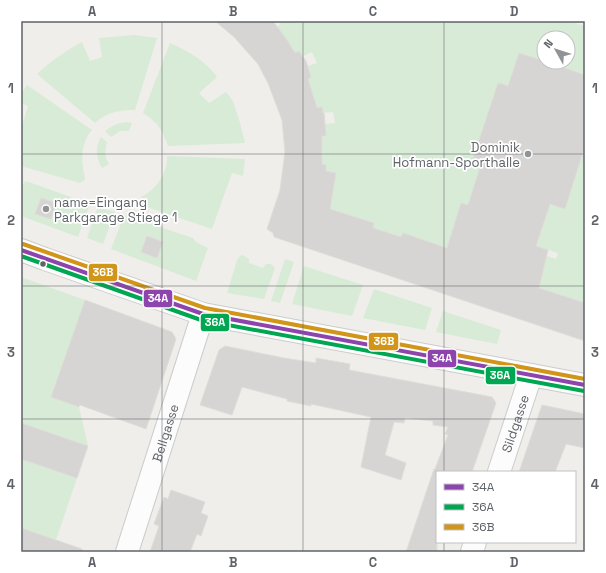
<svg xmlns="http://www.w3.org/2000/svg" width="606" height="573" font-family="'Space Grotesk',sans-serif">
<rect width="100%" height="100%" fill="#efeeea"/>
<path fill="#d8ebd6" d="M 278,21 L 575,21 L 575,23 L 585,26 L 585,75 L 547,62 L 568,62 L 568,38 L 544,38 L 544,61 L 519,53 L 508,86 L 498,83 L 472,161 L 481,164 L 468,205 L 461,203 L 454,226 L 556,259 L 558,253 L 536,246 L 550,204 L 565,208 L 585,146 L 585,299 L 584,303 L 539,288 L 442,246 L 403,233 L 401,237 L 373,228 L 374,223 L 328,208 L 336,173 L 326,171 L 326,165 L 322,164 L 321,136 L 325,124 L 335,123 L 333,112 L 323,113 L 322,107 L 317,108 L 308,79 L 311,76 L 308,66 L 317,63 L 312,52 L 303,56 L 299,51 L 295,53 L 277,27 L 280,24 Z
M 134,35 L 157,38 L 135,110 C 119,110 107,112 95,123 L 37,74 C 51,61 65,51 82,42 L 90,61 L 102,57 L 99,38 Z
M 170,43 C 183,49 196,55 206,65 C 210,68 214,73 217,77 L 199,93 L 209,103 L 226,92 L 233,101 L 240,123 L 245,143 L 168,146 C 162,129 158,123 143,113 Z
M 27,85 L 92,130 C 83,140 81,154 83,167 C 83,171 85,175 85,180 L 80,183 L 21,166 L 21,129 L 28,106 L 21,103 L 21,94 Z
M 126,122 L 132,123 L 129,131 L 120,131 L 111,137 L 105,131 C 112,126 117,123 126,122 Z
M 101,137 L 107,142 C 105,150 104,157 109,164 L 102,168 C 96,158 95,147 101,137 Z
M 167,156 L 245,159 L 243,176 L 232,173 L 212,229 L 144,206 L 141,197 C 156,190 168,173 167,156 Z
M 26,181 L 90,204 L 78,237 L 21,216 L 21,186 Z
M 98,207 L 115,212 L 103,244 L 87,238 Z
M 124,215 L 193,238 L 196,242 L 208,248 L 196,281 L 111,249 Z
M 243,255 L 249,259 L 249,263 L 263,268 L 266,264 L 271,264 L 275,268 L 264,299 L 227,293 L 237,260 L 240,256 Z
M 285,259 L 294,262 L 280,303 L 271,301 Z
M 304,266 L 363,285 L 352,316 L 292,304 Z
M 21,277 L 85,300 L 51,396 L 79,407 L 88,446 L 21,423 Z
M 374,289 L 432,308 L 425,330 L 363,318 Z
M 443,311 L 501,330 L 497,344 L 436,332 Z
M 21,459 L 77,478 L 56,540 L 21,529 Z"/>
<path fill="#d6d5d3" stroke="#deddd9" d="M 215,21 L 273,21 L 287,40 L 295,53 L 299,51 L 306,61 L 311,77 L 308,79 L 317,108 L 322,107 L 323,113 L 324,113 L 326,136 L 322,136 L 322,164 L 326,165 L 326,171 L 336,173 L 330,209 L 374,223 L 373,228 L 401,237 L 403,233 L 447,248 L 461,203 L 468,205 L 481,164 L 472,161 L 498,83 L 508,86 L 519,53 L 544,61 L 544,62 L 547,62 L 585,75 L 585,146 L 565,209 L 550,204 L 536,246 L 548,250 L 539,288 L 585,303 L 585,341 L 274,237 L 273,233 L 267,229 L 280,190 L 285,152 L 282,120 L 268,83 L 258,64 L 234,37 Z
M 41,198 L 57,203 L 51,219 L 35,214 Z
M 147,236 L 163,242 L 157,258 L 141,252 Z
M 85,300 L 172,332 L 176,339 L 146,429 L 80,405 L 79,407 L 51,397 Z
M 225,346 L 284,358 L 316,363 L 316,358 L 350,364 L 349,370 L 492,397 L 496,403 L 472,472 L 437,472 L 437,552 L 406,552 L 434,469 L 435,469 L 448,435 L 445,434 L 448,427 L 433,425 L 433,421 L 405,418 L 404,423 L 394,422 L 385,455 L 406,463 L 401,480 L 361,467 L 371,417 L 311,404 L 311,406 L 287,401 L 287,399 L 242,387 L 232,415 L 200,405 L 219,350 Z
M 542,405 L 585,414 L 585,448 L 566,444 L 555,472 L 519,472 Z
M 21,423 L 88,446 L 77,478 L 21,459 Z
M 171,490 L 205,502 L 201,513 L 208,516 L 201,536 L 197,534 L 190,552 L 150,552 L 159,526 L 154,524 L 164,497 L 168,499 Z
M 21,528 L 82,549 L 82,552 L 21,552 Z"/>
<g fill="none" stroke-linecap="round" stroke-linejoin="round">
<g stroke="#cbcccc" stroke-width="24">
<g id="minor">
<path id="s1" d="M 499,472 L 531,375"/>
<path id="s2" d="M 127,552 L 203,314"/>
<path d="M 472,552 L 475,542"/>
</g>
</g>
<g stroke="#cbcccc" stroke-width="24">
<path id="tertiary" d="M 21,250 L 45,259 L 203,314 L 585,385"/>
</g>
<use href="#minor" stroke="#fdfcfc" stroke-width="22"/>
<use href="#tertiary" stroke="#fdfcfc" stroke-width="22"/>
<g stroke="#fff" stroke-width="7">
<path id="bus-1" d="M 21,250 L 203,314 L 585,385"/>
</g>
<g stroke="#fff" stroke-width="7">
<path id="bus-2" d="M 21,256 L 201,320 L 584,391"/>
</g>
<g stroke="#fff" stroke-width="7">
<path id="bus-3" d="M 23,244 L 205,308 L 585,379"/>
</g>
<use href="#bus-1" stroke="#8e44ad" stroke-width="4"/>
<use href="#bus-2" stroke="#00a651" stroke-width="4"/>
<use href="#bus-3" stroke="#d1951a" stroke-width="4"/>
</g>
<path fill="none" stroke="#5f6368" stroke-width="1" stroke-opacity="0.55" d="M 162,21 L 162,552M 303,21 L 303,552M 444,21 L 444,472M 21,154 L 585,154M 21,286 L 585,286M 21,419 L 585,419M 444,542 L 444,552"/>
<g fill="#919496" stroke="#fff" stroke-width="1.5">
<circle cx="528" cy="154" r="4"/>
<circle cx="46" cy="209" r="4"/>
</g>
<circle fill="#5f6368" stroke="#fff" stroke-width="1.5" cx="43" cy="264" r="3.5"/>
<g text-anchor="middle" dominant-baseline="central" stroke-width="3.5" stroke-linejoin="round" paint-order="stroke">
<g font-size="13" fill="#5f6368" stroke="#fff" text-anchor="end">
<text x="520" y="147">Dominik<tspan x="520" dy="15">Hofmann-Sporthalle</tspan></text>
<text x="54" y="202" text-anchor="start">name=Eingang<tspan x="54" dy="15">Parkgarage Stiege 1</tspan></text>
</g>
<g font-size="13" fill="#5f6368" stroke="#fff">
<text stroke="none"><textPath href="#s1" startOffset="51">Sildgasse</textPath></text>
<text stroke="none"><textPath href="#s2" startOffset="125">Bellgasse</textPath></text>
</g>
</g>
<g stroke="#fff" stroke-width="1.5">
<rect x="88" y="263" width="30" height="19" rx="4" fill="#d1951a"/>
<rect x="143" y="289" width="30" height="19" rx="4" fill="#8e44ad"/>
<rect x="200" y="313" width="30" height="19" rx="4" fill="#00a651"/>
<rect x="368" y="332" width="31" height="19" rx="4" fill="#d1951a"/>
<rect x="427" y="349" width="30" height="19" rx="4" fill="#8e44ad"/>
<rect x="485" y="366" width="31" height="19" rx="4" fill="#00a651"/>
</g>
<g font-size="11" text-anchor="middle" font-weight="bold" fill="#fff">
<text x="103" y="276">36B</text>
<text x="158" y="302">34A</text>
<text x="215" y="326">36A</text>
<text x="384" y="345">36B</text>
<text x="442" y="362">34A</text>
<text x="500" y="379">36A</text>
</g>
<rect width="606" height="573" fill="none" stroke="#ffffff" stroke-width="44"/>
<rect x="436" y="471" width="140" height="72" fill="#ffffff" stroke="#bfc1c3"/>
<rect x="444" y="484" width="20" height="6" fill="#8e44ad" stroke="#bfc1c3"/>
<text x="472" y="491" font-size="12" fill="#5f6368">34A</text>
<rect x="444" y="504" width="20" height="6" fill="#00a651" stroke="#bfc1c3"/>
<text x="472" y="511" font-size="12" fill="#5f6368">36A</text>
<rect x="444" y="524" width="20" height="6" fill="#d1951a" stroke="#bfc1c3"/>
<text x="472" y="531" font-size="12" fill="#5f6368">36B</text>
<g transform="translate(556 50) rotate(309)"><circle r="19" fill="#ffffff" stroke="#bfc1c3"/>
<path d="M0-3L7 15L0 10L-7 15Z" fill="#919496"/>
<text y="-6" font-size="11" font-weight="bold" text-anchor="middle" fill="#5f6368">N</text>
</g>
<rect x="22" y="22" width="562" height="529" fill="none" stroke="#5f6368" stroke-width="1.5"/>
<g font-size="13" text-anchor="middle" font-weight="bold" fill="#5f6368">
<text x="92" y="16">A</text>
<text x="233" y="16">B</text>
<text x="373" y="16">C</text>
<text x="514" y="16">D</text>
<text x="11" y="93">1</text>
<text x="595" y="93">1</text>
<text x="11" y="225">2</text>
<text x="595" y="225">2</text>
<text x="11" y="357">3</text>
<text x="595" y="357">3</text>
<text x="11" y="489">4</text>
<text x="595" y="489">4</text>
<text x="92" y="567">A</text>
<text x="233" y="567">B</text>
<text x="373" y="567">C</text>
<text x="514" y="567">D</text>
</g>
</svg>
